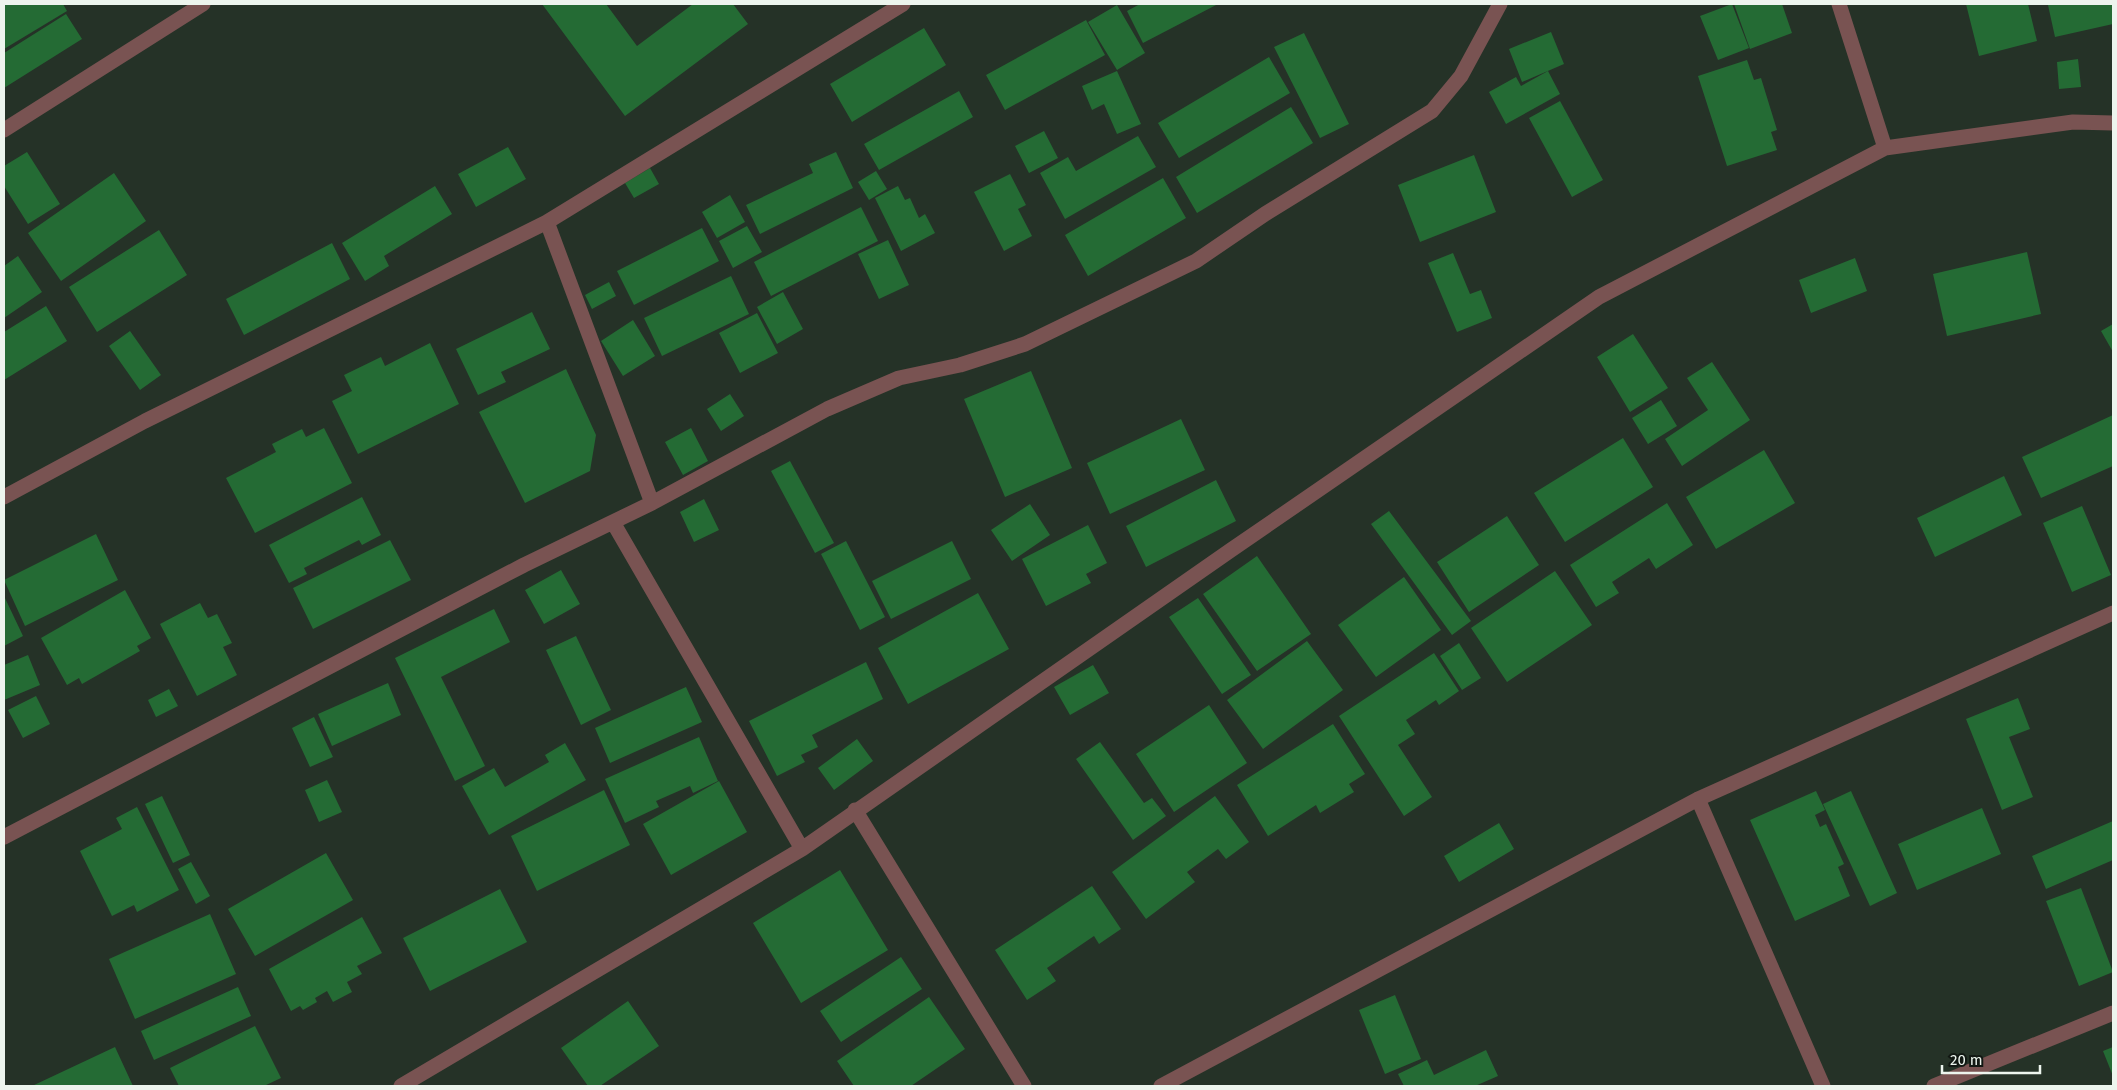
<svg xmlns="http://www.w3.org/2000/svg" width="2117" height="1090" font-family="'Fira Sans',sans-serif">
<rect width="100%" height="100%" fill="#253227"/>
<path fill="#246b34" d="M 4,4 L 63,4 L 67,11 L 4,49 Z
M 542,4 L 606,4 L 637,46 L 693,4 L 733,4 L 748,24 L 625,116 Z
M 1140,4 L 1218,4 L 1143,43 L 1127,11 Z
M 1732,4 L 1749,48 L 1718,60 L 1700,16 Z
M 1734,4 L 1782,4 L 1792,33 L 1750,49 Z
M 1966,4 L 2028,4 L 2037,41 L 1979,56 Z
M 2113,4 L 2113,24 L 2055,37 L 2048,5 Z
M 1117,5 L 1145,53 L 1117,70 L 1088,22 Z
M 66,14 L 82,39 L 4,88 L 4,53 Z
M 1086,20 L 1105,55 L 1005,110 L 986,75 Z
M 924,28 L 946,65 L 852,122 L 830,84 Z
M 1551,32 L 1564,64 L 1522,82 L 1509,49 Z
M 1304,33 L 1349,124 L 1320,138 L 1274,47 Z
M 1269,57 L 1290,93 L 1179,158 L 1158,123 Z
M 2078,59 L 2081,87 L 2059,89 L 2057,62 Z
M 1747,60 L 1754,80 L 1761,78 L 1777,130 L 1771,132 L 1777,150 L 1727,166 L 1698,76 Z
M 1117,71 L 1141,124 L 1117,134 L 1104,104 L 1092,110 L 1082,86 Z
M 1548,71 L 1560,94 L 1506,124 L 1489,92 L 1516,77 L 1521,86 Z
M 959,91 L 973,117 L 879,170 L 864,144 Z
M 1560,101 L 1603,180 L 1572,197 L 1529,118 Z
M 1291,107 L 1313,143 L 1197,213 L 1176,177 Z
M 1044,131 L 1058,158 L 1029,173 L 1015,146 Z
M 1138,136 L 1156,167 L 1065,219 L 1040,173 L 1068,157 L 1076,171 Z
M 508,147 L 526,179 L 476,207 L 458,174 Z
M 27,152 L 60,204 L 28,224 L 4,186 L 4,166 Z
M 836,152 L 853,188 L 760,234 L 746,205 L 813,173 L 809,164 Z
M 1474,155 L 1496,212 L 1420,242 L 1398,185 Z
M 650,168 L 659,184 L 634,198 L 625,183 Z
M 876,171 L 887,189 L 869,200 L 858,182 Z
M 114,173 L 146,221 L 61,281 L 28,233 Z
M 1010,174 L 1026,205 L 1018,209 L 1032,236 L 1004,251 L 974,192 Z
M 1163,178 L 1186,218 L 1088,276 L 1065,235 Z
M 435,186 L 452,214 L 384,256 L 389,266 L 365,281 L 342,243 Z
M 898,186 L 905,200 L 910,198 L 919,218 L 925,214 L 935,233 L 901,251 L 875,198 Z
M 730,195 L 745,222 L 717,238 L 702,212 Z
M 861,207 L 878,241 L 771,296 L 754,262 Z
M 747,226 L 762,252 L 733,268 L 719,241 Z
M 702,228 L 719,261 L 634,305 L 617,271 Z
M 159,230 L 187,275 L 97,332 L 69,287 Z
M 888,240 L 909,285 L 879,299 L 858,254 Z
M 332,243 L 350,279 L 244,335 L 226,299 Z
M 2027,252 L 2041,314 L 1947,336 L 1933,274 Z
M 1453,253 L 1470,294 L 1481,290 L 1492,318 L 1457,332 L 1428,263 Z
M 18,256 L 42,292 L 4,318 L 4,266 Z
M 1855,258 L 1867,291 L 1811,313 L 1799,280 Z
M 731,276 L 749,314 L 662,356 L 644,318 Z
M 609,282 L 616,296 L 592,309 L 585,295 Z
M 783,292 L 803,329 L 777,344 L 757,307 Z
M 46,306 L 67,341 L 4,380 L 4,332 Z
M 532,312 L 550,349 L 501,372 L 506,382 L 478,395 L 456,349 Z
M 757,313 L 778,353 L 740,373 L 719,333 Z
M 633,320 L 655,356 L 623,376 L 601,341 Z
M 2113,324 L 2113,352 L 2101,331 Z
M 130,331 L 161,375 L 140,390 L 109,346 Z
M 1633,334 L 1668,388 L 1630,412 L 1597,357 Z
M 430,343 L 459,404 L 358,454 L 332,401 L 352,391 L 344,375 L 381,357 L 385,366 Z
M 1712,362 L 1750,420 L 1682,466 L 1665,439 L 1708,410 L 1687,378 Z
M 566,369 L 596,435 L 590,471 L 525,503 L 479,412 Z
M 1031,371 L 1072,468 L 1005,497 L 964,399 Z
M 730,394 L 744,416 L 721,431 L 707,409 Z
M 1661,400 L 1677,426 L 1648,444 L 1632,418 Z
M 2113,415 L 2113,466 L 2041,498 L 2022,457 Z
M 1181,419 L 1205,470 L 1110,514 L 1087,463 Z
M 324,428 L 352,483 L 255,533 L 226,478 L 276,452 L 272,444 L 302,429 L 306,437 Z
M 691,428 L 708,461 L 683,475 L 665,442 Z
M 1623,438 L 1653,487 L 1565,542 L 1534,493 Z
M 1764,450 L 1795,503 L 1716,549 L 1686,497 Z
M 790,461 L 834,543 L 815,553 L 771,471 Z
M 2004,476 L 2022,515 L 1935,557 L 1917,518 Z
M 1216,480 L 1236,521 L 1146,567 L 1126,526 Z
M 362,497 L 381,535 L 362,545 L 359,540 L 304,568 L 307,574 L 289,583 L 269,545 Z
M 704,499 L 719,530 L 694,542 L 680,512 Z
M 1667,503 L 1693,545 L 1656,569 L 1649,558 L 1612,582 L 1619,593 L 1596,607 L 1570,565 Z
M 1030,504 L 1050,535 L 1012,561 L 991,530 Z
M 2082,506 L 2111,575 L 2072,592 L 2043,523 Z
M 1389,511 L 1471,621 L 1452,635 L 1371,524 Z
M 1507,516 L 1539,565 L 1469,612 L 1437,562 Z
M 1088,525 L 1107,563 L 1086,574 L 1091,583 L 1046,606 L 1022,559 Z
M 96,534 L 118,580 L 25,626 L 4,580 Z
M 390,540 L 411,580 L 313,629 L 293,588 Z
M 846,541 L 885,617 L 860,630 L 821,554 Z
M 952,541 L 971,579 L 891,619 L 872,581 Z
M 1257,556 L 1311,634 L 1257,671 L 1203,594 Z
M 561,570 L 580,604 L 544,624 L 525,590 Z
M 1555,571 L 1592,625 L 1507,682 L 1471,628 Z
M 1404,577 L 1441,630 L 1376,677 L 1338,625 Z
M 125,590 L 151,638 L 137,646 L 140,651 L 82,684 L 79,678 L 67,685 L 41,638 Z
M 978,593 L 1009,649 L 908,704 L 878,648 Z
M 4,596 L 23,636 L 4,646 Z
M 1198,598 L 1251,675 L 1222,694 L 1169,617 Z
M 200,603 L 208,618 L 217,614 L 232,643 L 223,647 L 237,675 L 197,696 L 160,624 Z
M 494,609 L 510,642 L 441,677 L 485,766 L 455,781 L 395,658 Z
M 576,636 L 611,710 L 581,725 L 546,650 Z
M 1307,641 L 1343,690 L 1263,749 L 1227,700 Z
M 1459,643 L 1481,678 L 1462,690 L 1440,656 Z
M 1434,653 L 1459,691 L 1439,705 L 1436,700 L 1406,720 L 1415,734 L 1398,745 L 1432,797 L 1404,816 L 1339,716 Z
M 28,655 L 40,685 L 4,700 L 4,665 Z
M 866,662 L 883,699 L 812,735 L 818,747 L 801,755 L 805,762 L 777,776 L 749,721 Z
M 1093,665 L 1109,693 L 1070,715 L 1054,687 Z
M 388,683 L 401,715 L 332,746 L 318,714 Z
M 686,687 L 702,722 L 610,763 L 595,728 Z
M 169,689 L 178,706 L 156,717 L 148,700 Z
M 36,696 L 50,724 L 23,738 L 8,710 Z
M 2018,698 L 2030,729 L 2009,737 L 2033,797 L 2002,810 L 1966,719 Z
M 1209,705 L 1247,763 L 1174,812 L 1136,754 Z
M 314,717 L 333,757 L 310,767 L 292,728 Z
M 1333,724 L 1365,774 L 1349,784 L 1354,792 L 1320,813 L 1316,805 L 1268,836 L 1237,785 Z
M 699,737 L 718,781 L 693,793 L 690,786 L 656,801 L 659,807 L 625,823 L 605,779 Z
M 857,739 L 873,761 L 834,790 L 818,768 Z
M 1100,742 L 1144,803 L 1152,798 L 1166,816 L 1133,840 L 1076,759 Z
M 565,743 L 586,780 L 489,835 L 462,786 L 494,768 L 505,787 L 549,762 L 545,755 Z
M 327,780 L 342,812 L 319,822 L 305,790 Z
M 719,781 L 747,832 L 671,875 L 643,824 Z
M 604,790 L 630,845 L 537,891 L 511,836 Z
M 1816,791 L 1825,810 L 1815,815 L 1820,827 L 1826,824 L 1844,864 L 1838,867 L 1850,896 L 1795,921 L 1750,820 Z
M 1851,791 L 1897,893 L 1870,906 L 1823,804 Z
M 162,796 L 190,855 L 173,863 L 145,804 Z
M 1215,796 L 1249,842 L 1226,859 L 1218,849 L 1187,872 L 1195,882 L 1146,919 L 1112,872 Z
M 137,807 L 179,890 L 137,912 L 134,905 L 112,916 L 80,851 L 122,829 L 116,818 Z
M 1982,808 L 2001,854 L 1917,890 L 1898,844 Z
M 2113,821 L 2113,860 L 2046,889 L 2032,856 Z
M 1499,823 L 1514,849 L 1459,882 L 1444,856 Z
M 326,853 L 353,900 L 255,956 L 228,909 Z
M 191,862 L 210,896 L 196,904 L 178,869 Z
M 840,870 L 888,950 L 801,1003 L 753,923 Z
M 1092,886 L 1121,929 L 1099,944 L 1094,936 L 1047,968 L 1056,981 L 1027,1000 L 995,950 Z
M 2081,888 L 2113,972 L 2079,986 L 2046,901 Z
M 500,889 L 527,942 L 430,991 L 403,938 Z
M 210,914 L 236,974 L 135,1019 L 109,959 Z
M 362,917 L 382,953 L 357,966 L 362,974 L 347,982 L 352,992 L 333,1002 L 327,991 L 315,998 L 317,1002 L 303,1010 L 300,1006 L 291,1011 L 269,969 Z
M 901,957 L 922,989 L 841,1042 L 820,1011 Z
M 238,987 L 251,1016 L 154,1060 L 141,1031 Z
M 1395,995 L 1421,1059 L 1385,1074 L 1359,1010 Z
M 929,997 L 965,1049 L 911,1086 L 854,1086 L 837,1061 Z
M 628,1001 L 659,1046 L 600,1086 L 588,1086 L 561,1048 Z
M 255,1026 L 281,1078 L 264,1086 L 179,1086 L 170,1068 Z
M 115,1047 L 133,1086 L 32,1086 Z
M 2113,1047 L 2113,1076 L 2103,1051 Z
M 1486,1050 L 1498,1076 L 1475,1086 L 1404,1086 L 1398,1074 L 1427,1060 L 1434,1075 Z"/>
<g fill="none" stroke-linecap="round" stroke-linejoin="round">
<path stroke="#795352" stroke-width="15" d="M 1839,4 L 1885,148
M 4,130 L 203,4
M 4,497 L 145,421 L 547,222
M 652,503 L 827,409 L 899,378 L 960,365 L 1025,344 L 1196,261 L 1265,214 L 1432,111 L 1461,76 L 1500,4
M 614,524 L 802,849
M 1698,799 L 1823,1086
M 855,810 L 1024,1086
M 4,837 L 524,565 L 652,503 L 547,222 L 903,4
M 401,1086 L 802,849 L 1231,550 L 1599,297 L 1885,148 L 2073,122 L 2113,123
M 1161,1086 L 1698,799 L 2113,613
M 1934,1086 L 2113,1013"/>
</g>
<rect width="2117" height="1090" fill="none" stroke="#edf5ee" stroke-width="10"/>
<path d="M1942 1065v8h98v-8" fill="none" stroke="#edf5ee" stroke-width="2.5"/>
<text x="1950" y="1065" font-size="15" fill="#edf5ee" stroke="#121813" stroke-width="4" paint-order="stroke">20 m</text>
</svg>
